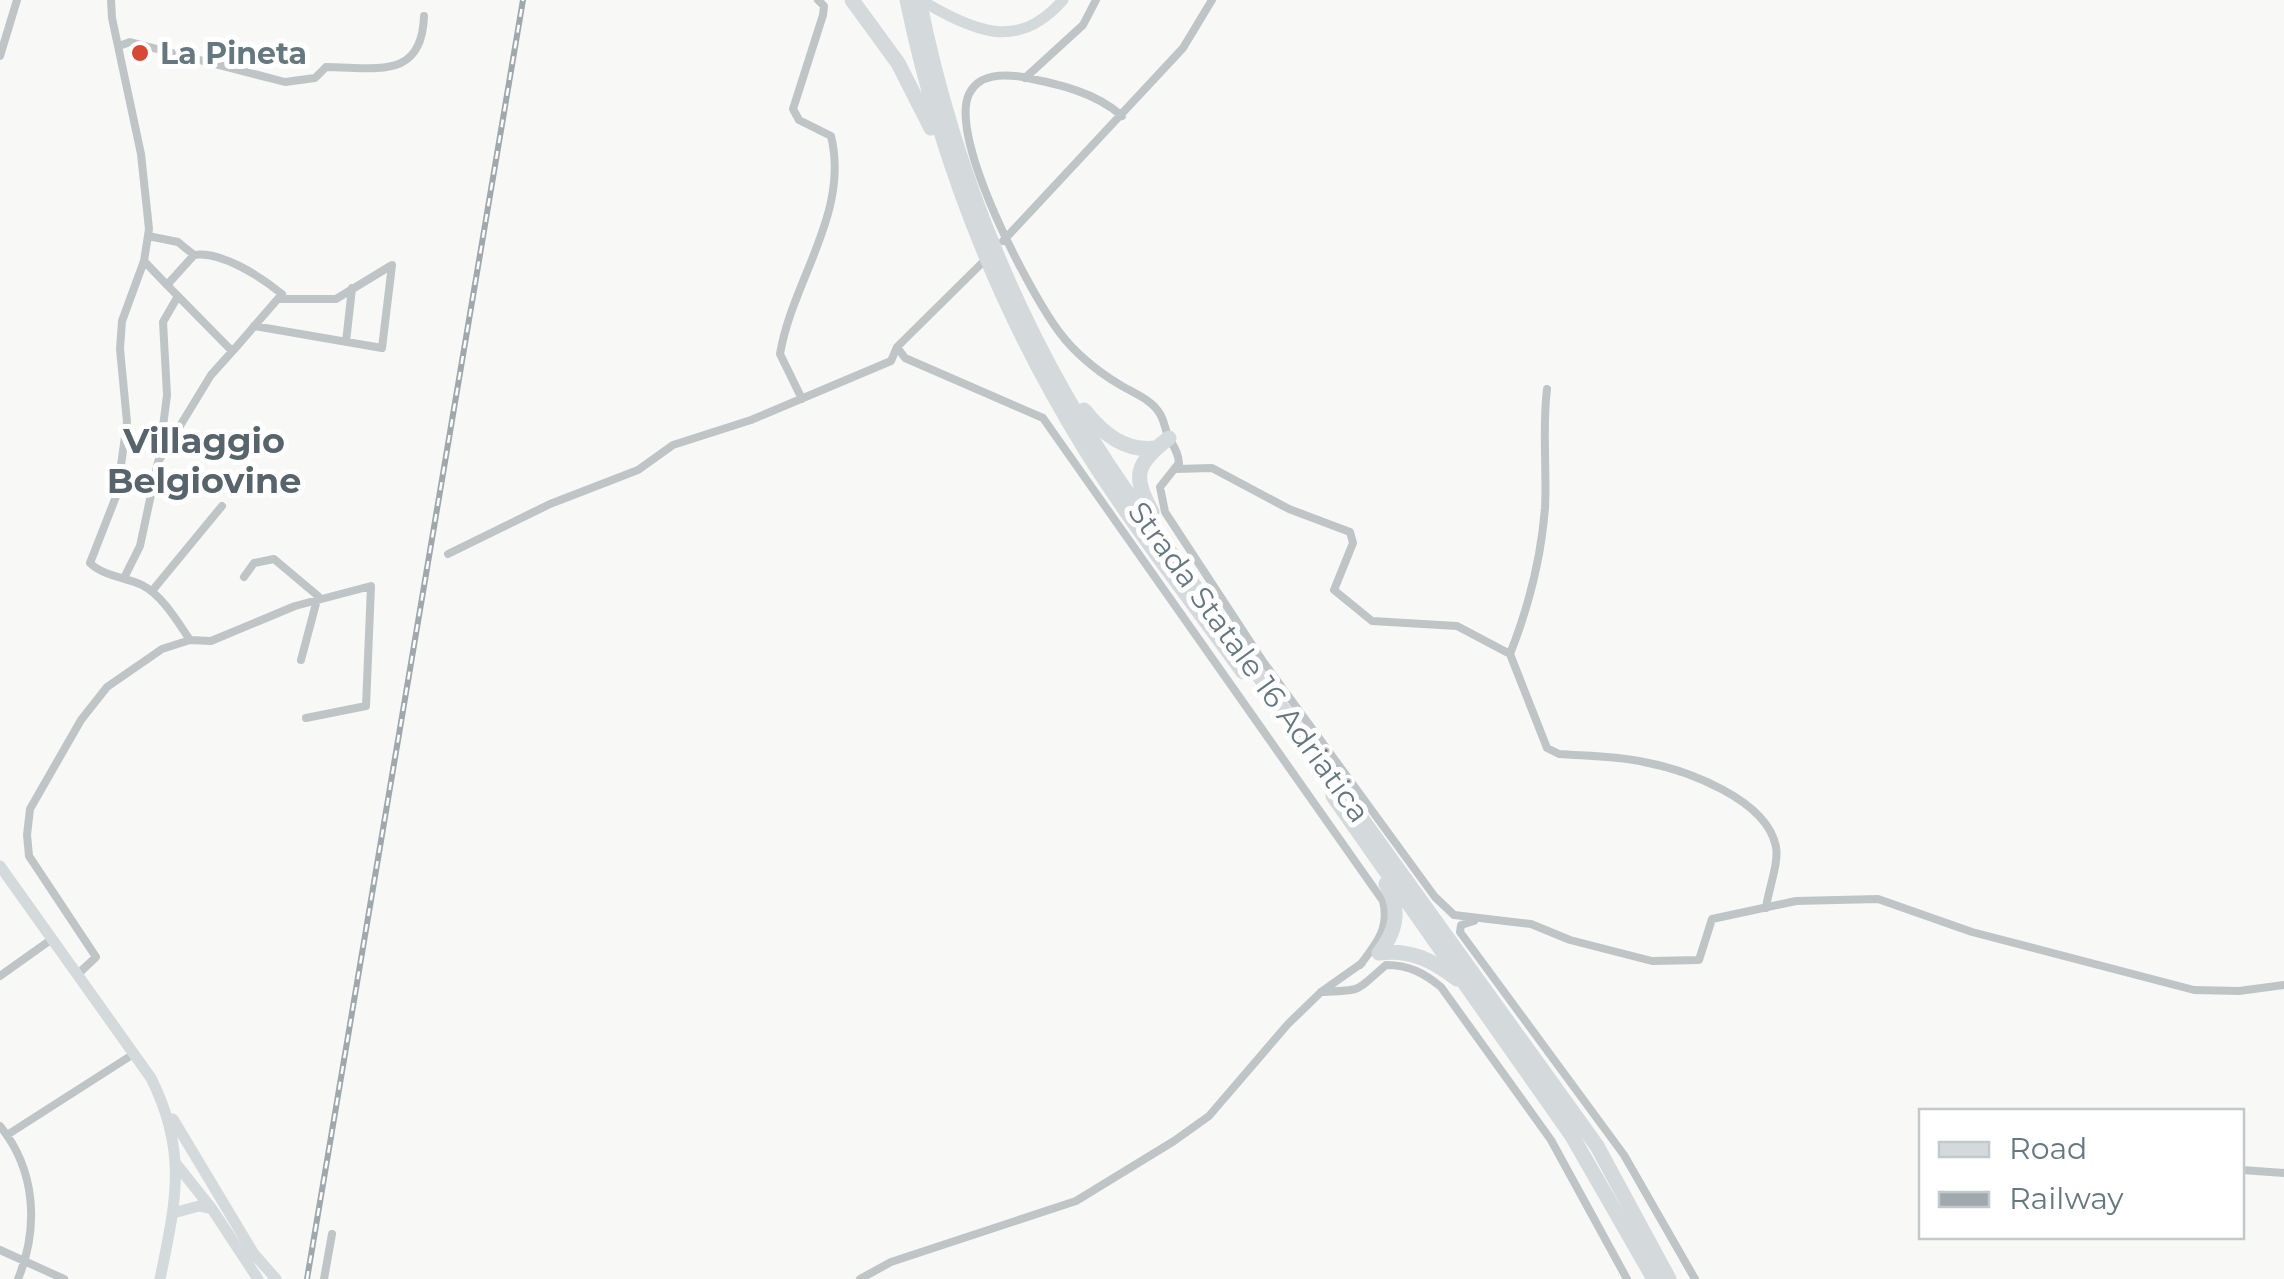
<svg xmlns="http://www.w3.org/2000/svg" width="2284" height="1279" font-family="Montserrat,sans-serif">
<rect width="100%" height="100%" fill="#f8f8f6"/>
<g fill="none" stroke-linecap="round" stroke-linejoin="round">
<path stroke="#bfc5c7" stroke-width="8" d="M 111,0 L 112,18 L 141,154 L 149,229 L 144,261 L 122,321 L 120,349 L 127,422 L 117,494 L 90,563 C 103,576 125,577 142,585 C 163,596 177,621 190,640
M 119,46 L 130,42 L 285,82 L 315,78 L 326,67 C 375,67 422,81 424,16
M 0,56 L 17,0
M 1025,78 L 1083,25 L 1096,0
M 1122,116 C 1095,92 1058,84 1023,77 C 1004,74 979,73 969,94 C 948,139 1031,295 1060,333 C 1074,352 1097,371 1117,383 C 1131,392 1152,399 1160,414 C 1164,420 1165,429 1168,436 C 1173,446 1178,451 1179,463 L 1160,487 L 1165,512 L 1262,660 L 1435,897 L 1454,915 L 1531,924 L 1570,940 L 1652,961 L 1699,960 L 1712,919 L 1796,901 L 1878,899 L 1972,932 L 2194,990 L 2239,991 L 2284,985
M 148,236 L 178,242 L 194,255
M 1003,241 L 1183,48 L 1212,0
M 144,261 L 167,285
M 254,326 L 382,348 L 392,265 L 336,299 L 279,299
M 346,342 L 352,288
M 897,347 L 905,358 L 1043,418 L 1383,901 C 1390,928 1376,944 1360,965
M 802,399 L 780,354 C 792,281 850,213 831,136 L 799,120 L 793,109 L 823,15 L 824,6 L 818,0
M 159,458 L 167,395 L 163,322 L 178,296
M 1176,469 L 1212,468 L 1289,509 L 1350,532 L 1353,543 L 1334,590 L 1372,621 L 1457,626 L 1510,654 L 1547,748 L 1559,754 C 1587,756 1617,756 1644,762 C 1686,770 1767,799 1776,847 C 1779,864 1768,890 1766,908
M 448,554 L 550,504 L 638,470 L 673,445 L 751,420 L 891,361 L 897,347 L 986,259
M 244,577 L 254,563 L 274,559 L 318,596 L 301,660
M 124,578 L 140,546 L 158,462 L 211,375 L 238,345 L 282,294 C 261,277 222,251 194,255 L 167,285 L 232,351
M 152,591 L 222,506
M 1510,654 C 1529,606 1541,559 1545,508 C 1547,468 1542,429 1547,389
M 1474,921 L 1461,925 L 1460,932 L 1624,1155 L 1695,1279
M 77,975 L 96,957 L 29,856 L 27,835 L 30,809 L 81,720 L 107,687 L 162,649 L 190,640 L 211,641 L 295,606 L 371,586 L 366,706 L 306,718
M 0,976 L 52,939
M 1321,992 C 1365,990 1354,992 1386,965 C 1409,965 1424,973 1441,987 L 1551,1140 L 1627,1279
M 0,1126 C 36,1170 39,1228 18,1279
M 7,1135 L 132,1055
M 2242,1170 L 2284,1173
M 0,1250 L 64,1279
M 324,1279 L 332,1234
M 860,1279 L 891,1262 L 1076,1201 L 1174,1141 L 1209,1116 L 1288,1024 L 1321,992 L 1362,963"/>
<path stroke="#d4d9db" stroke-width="11" d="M 920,0 C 972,29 1016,54 1063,0
M 0,866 L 151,1078 C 188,1152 176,1201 160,1279
M 173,1119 L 254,1254 L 276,1279
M 177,1165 L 212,1209 L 258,1279
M 173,1213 L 199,1206 L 212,1209"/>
<path stroke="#d4d9db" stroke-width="15" d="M 852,0 L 898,63 L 931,128
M 907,0 C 940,159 1000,311 1085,449 C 1133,526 1190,598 1243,672
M 919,0 C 954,174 1023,342 1124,488 L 1597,1146 L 1669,1279
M 1084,410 C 1103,434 1125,452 1156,448
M 1152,512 C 1132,476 1135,464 1169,438
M 1333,796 L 1572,1136 L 1654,1279
M 1379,953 C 1397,931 1401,909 1386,884
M 1379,953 C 1411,949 1432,960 1457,979"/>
<g stroke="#9fa8ac" stroke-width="6">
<path id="rail" d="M 307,1279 L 523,0"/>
</g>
<use href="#rail" stroke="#fff" stroke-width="2.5" stroke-dasharray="8" stroke-linecap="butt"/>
</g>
<circle fill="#d84836" stroke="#fff" stroke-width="4" cx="140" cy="53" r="10"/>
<g text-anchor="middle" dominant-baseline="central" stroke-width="10" stroke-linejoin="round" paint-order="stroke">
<g font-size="30" font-weight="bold" fill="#65777f" stroke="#fff" text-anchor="start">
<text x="160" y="53">La Pineta</text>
</g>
<g font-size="30" fill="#65777f" stroke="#fff">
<text transform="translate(1249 662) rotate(54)">Strada Statale 16 Adriatica</text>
</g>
<g font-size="35" font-weight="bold" fill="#57646b" stroke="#fff">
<text x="204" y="440">Villaggio<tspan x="204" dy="40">Belgiovine</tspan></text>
</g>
</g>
<rect x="1919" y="1109" width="325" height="130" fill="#ffffff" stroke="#c1c9cc" stroke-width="2.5"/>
<rect x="1939" y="1142" width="50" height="15" fill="#d4d9db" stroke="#c1c9cc" stroke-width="2.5"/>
<text x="2009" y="1159" font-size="30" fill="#65777f">Road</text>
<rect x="1939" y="1192" width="50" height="15" fill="#9fa8ac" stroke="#c1c9cc" stroke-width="2.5"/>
<text x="2009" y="1209" font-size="30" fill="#65777f">Railway</text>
</svg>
